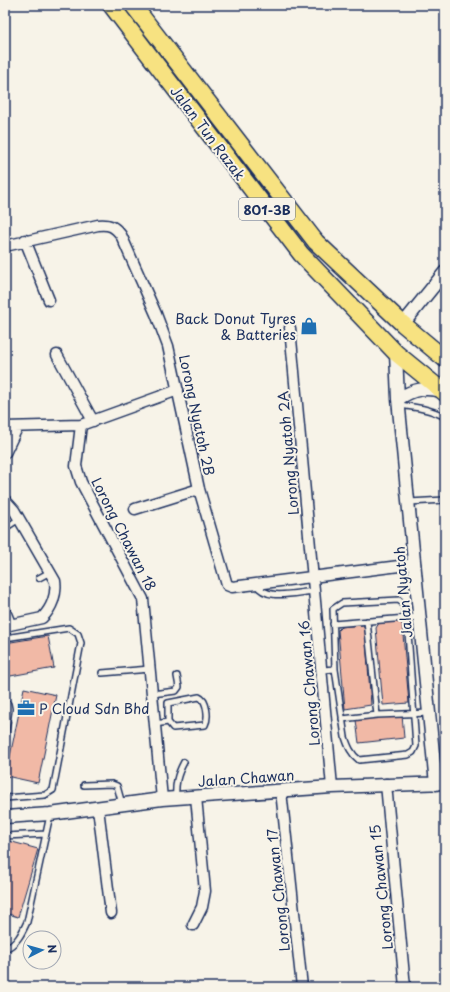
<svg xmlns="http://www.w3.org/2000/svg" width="450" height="992" font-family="'Playpen Sans',sans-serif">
<rect width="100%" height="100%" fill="#f7f3e8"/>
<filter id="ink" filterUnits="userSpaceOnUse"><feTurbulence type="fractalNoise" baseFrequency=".025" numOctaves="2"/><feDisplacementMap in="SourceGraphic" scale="8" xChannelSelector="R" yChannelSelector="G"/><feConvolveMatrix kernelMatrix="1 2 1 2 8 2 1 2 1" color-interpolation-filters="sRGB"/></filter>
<g filter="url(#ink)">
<path fill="#f1b9a6" stroke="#1b2f5e" d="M 397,621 L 402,623 L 409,703 L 383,705 L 376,628 L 379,623 Z
M 360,625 L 365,628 L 371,705 L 345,709 L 338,630 L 341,627 Z
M 48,636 L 54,668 L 5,677 L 5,643 Z
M 24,688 L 56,695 L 38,783 L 6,776 Z
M 402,715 L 404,738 L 359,743 L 356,720 Z
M 5,840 L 38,849 L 18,917 L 5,913 Z"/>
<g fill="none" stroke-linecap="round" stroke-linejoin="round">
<g stroke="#1b2f5e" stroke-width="8">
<path id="service" d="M 399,405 C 415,407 431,409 445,417
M 409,502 L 445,500
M 10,525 L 19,519
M 39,578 L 50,572
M 256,584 C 266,602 297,592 315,591
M 5,605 L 13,624
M 367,621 L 377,715
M 333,624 L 419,617
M 5,638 L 69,628 L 78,634 L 81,643 L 53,790 L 45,795 L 5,798
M 323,670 L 335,669 L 333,609 L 342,603 L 399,600 L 403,604 L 407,618 L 416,746 L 413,752 L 408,755 L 359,760 C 351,754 348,746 345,737 L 335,669
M 102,673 L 150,669
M 152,694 L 176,691 L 179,687 L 177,676
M 5,701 L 8,704 L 9,709 L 5,738
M 342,719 L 377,715 L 429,713
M 155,724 L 168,722 L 173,728 L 205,725 C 209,718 207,700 199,697 L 168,703 L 168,722
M 84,785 L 112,784 L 117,786 L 122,804
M 176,799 C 175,784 177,775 184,762
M 5,836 L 46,834
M 5,949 C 17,944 22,933 27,922 L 50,815"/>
</g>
<g stroke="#1b2f5e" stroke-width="13">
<path id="minor" d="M 25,240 L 49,300
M 5,246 L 98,225 C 110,224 114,226 121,235 L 156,314 L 168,346 L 199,489 L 227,585 L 232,587 L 415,564
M 290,328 L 332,787
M 57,355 L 93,421
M 81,425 L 76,466 L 81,482 L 143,599 L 162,799
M 5,427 L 81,425 L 178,390
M 5,453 L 17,428
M 5,500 L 14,510 L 55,581 C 57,594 52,608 42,618 L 5,626
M 135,509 L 199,489
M 386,784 L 405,987
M 281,791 L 302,987
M 98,808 L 111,913
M 193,925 L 202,907 L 205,891 L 196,797"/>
</g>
<g stroke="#1b2f5e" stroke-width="15">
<path id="tertiary" d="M 403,324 L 445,272
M 396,353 L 398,399 L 436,784
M 398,399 C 414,389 424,387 442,391
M 5,817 L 50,814 L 162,799 L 332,787 L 445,783"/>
</g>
<g stroke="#1b2f5e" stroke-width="19">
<path id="trunk" d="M 111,5 L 301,254 L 396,353 L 445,393
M 133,5 L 316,242 L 403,324 L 445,359"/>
</g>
<use href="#service" stroke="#f7f3e8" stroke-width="5"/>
<use href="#minor" stroke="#f7f3e8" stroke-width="10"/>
<use href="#tertiary" stroke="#f7f3e8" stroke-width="12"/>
<use href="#trunk" stroke="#f7e281" stroke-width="16"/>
</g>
</g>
<defs>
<g id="shop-bare" transform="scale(1.38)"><path d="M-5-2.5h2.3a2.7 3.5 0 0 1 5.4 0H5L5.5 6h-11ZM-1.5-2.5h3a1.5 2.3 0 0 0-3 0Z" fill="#1f6fb2" stroke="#f7f3e8" stroke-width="2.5" paint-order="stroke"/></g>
<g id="office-bare" transform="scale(1.38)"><path d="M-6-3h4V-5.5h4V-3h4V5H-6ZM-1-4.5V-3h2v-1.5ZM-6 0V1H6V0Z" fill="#1f6fb2" stroke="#f7f3e8" stroke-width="2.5" paint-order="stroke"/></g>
</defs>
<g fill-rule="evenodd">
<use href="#shop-bare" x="309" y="326"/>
<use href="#office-bare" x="26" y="708"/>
</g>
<g text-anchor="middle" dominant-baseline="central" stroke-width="4" stroke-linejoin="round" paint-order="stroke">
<rect fill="#f7f3e8" stroke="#5d6a87" stroke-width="1" x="239" y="198" width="56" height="22" rx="3"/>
<g font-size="13" font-weight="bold" fill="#1b2f5e">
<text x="267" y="209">801-3B</text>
</g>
<g font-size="14" fill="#1b2f5e" stroke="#f7f3e8">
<text transform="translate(208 133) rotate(53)">Jalan Tun Razak</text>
<text transform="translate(197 415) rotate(78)">Lorong Nyatoh 2B</text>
<text transform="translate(288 453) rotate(-95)">Lorong Nyatoh 2A</text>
<text transform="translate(124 534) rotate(63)">Lorong Chawan 18</text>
<text transform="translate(403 592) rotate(-95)">Jalan Nyatoh</text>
<text transform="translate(309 683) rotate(-95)">Lorong Chawan 16</text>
<text transform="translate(246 778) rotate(-4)">Jalan Chawan</text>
<text transform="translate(381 887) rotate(-96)">Lorong Chawan 15</text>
<text transform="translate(278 890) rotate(-96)">Lorong Chawan 17</text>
</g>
<g font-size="14" fill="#1b2f5e" stroke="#f7f3e8" text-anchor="end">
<text x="296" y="318">Back Donut Tyres<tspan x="296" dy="16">&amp; Batteries</tspan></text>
<text x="39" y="708" text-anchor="start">P Cloud Sdn Bhd</text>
</g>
</g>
<rect width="450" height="992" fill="none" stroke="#f7f3e8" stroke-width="20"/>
<rect x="10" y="10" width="430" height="972" fill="none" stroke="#1b2f5e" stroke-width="1.5" filter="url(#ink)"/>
<g transform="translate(42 950) rotate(84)"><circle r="19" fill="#f7f3e8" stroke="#9fa5b1"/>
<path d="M0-3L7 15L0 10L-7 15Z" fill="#1f6fb2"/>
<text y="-6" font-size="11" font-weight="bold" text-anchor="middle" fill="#1b2f5e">N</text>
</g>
</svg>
